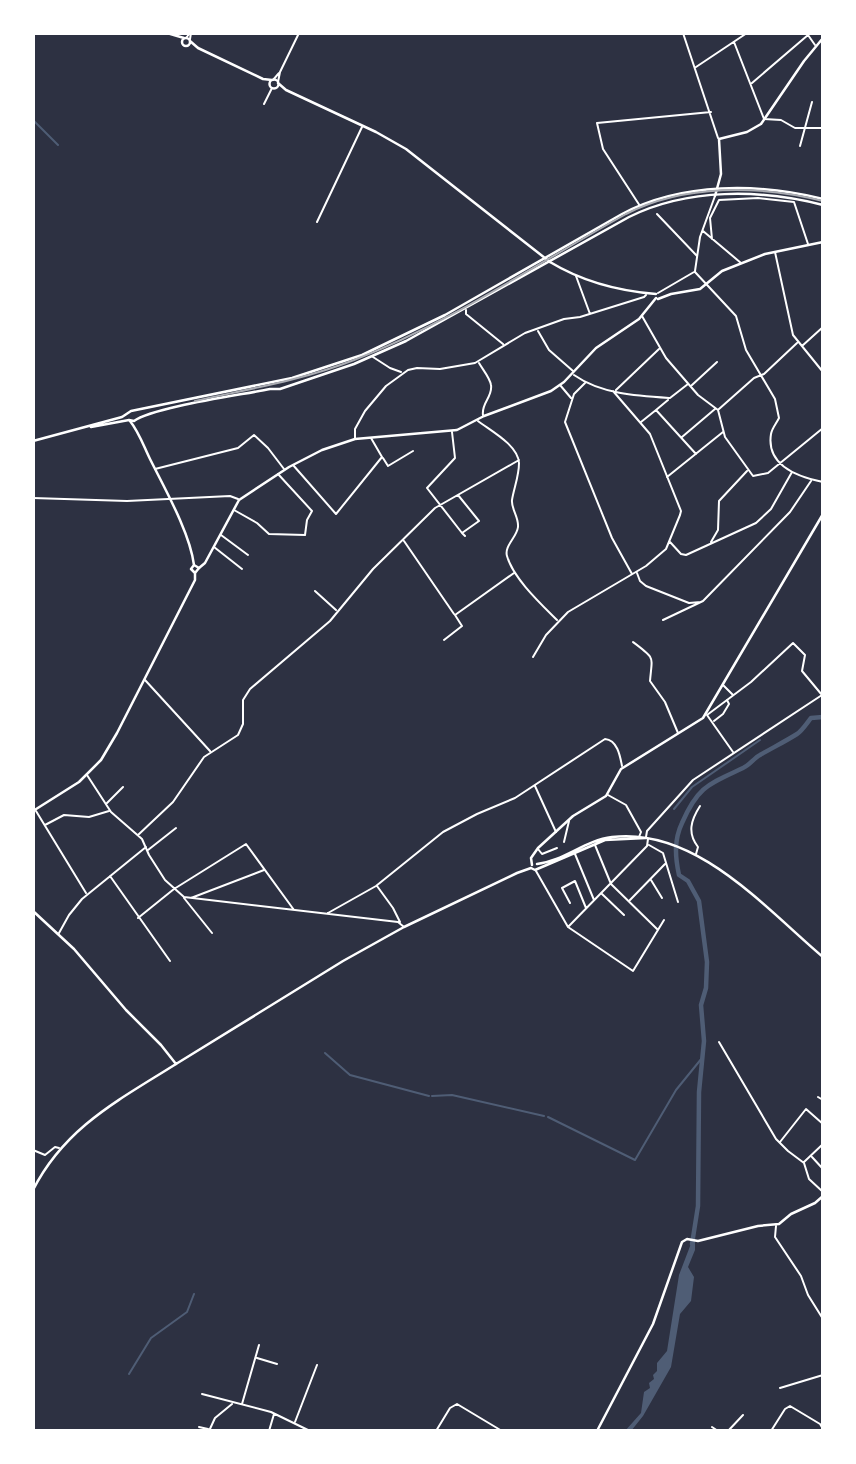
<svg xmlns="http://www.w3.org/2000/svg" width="856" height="1464" font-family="'Titillium Web',sans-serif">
<rect width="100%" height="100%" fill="#2d3142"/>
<path fill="#4f5d75" d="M 692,1241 L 695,1241 L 695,1250 L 688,1267 L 694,1277 L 691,1301 L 680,1314 L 671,1367 L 643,1416 L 631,1431 L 625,1431 L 641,1413 L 644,1392 L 650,1388 L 649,1383 L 654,1379 L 653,1375 L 657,1371 L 657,1363 L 667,1351 L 679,1275 Z"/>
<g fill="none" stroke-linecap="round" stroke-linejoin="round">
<path stroke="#4f5d75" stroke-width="2" d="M 33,120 L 58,145
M 822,699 L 823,699
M 674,809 L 692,787 L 760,740
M 325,1053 L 350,1075 L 429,1096
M 432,1096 L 452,1095 L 544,1116
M 548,1117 L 635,1160 L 676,1090 L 702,1058
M 129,1374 L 151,1338 L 187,1312 L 194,1294"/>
<path stroke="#4f5d75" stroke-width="4.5" d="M 692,1244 L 698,1206 L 699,1092 L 704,1041 L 701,1005 L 706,988 L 707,962 L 699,901 L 688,881 L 679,875 C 675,856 674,840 682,823 C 698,786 709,784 743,768 C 750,765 754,758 760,755 C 772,748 786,741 797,734 C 802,731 807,723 811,718 L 823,717"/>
<path stroke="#fff" stroke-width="2" d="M 683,33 L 718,138
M 186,38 L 190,33
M 190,39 L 191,33
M 734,42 L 764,119 L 781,120 L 795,128 L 823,128
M 696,67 L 747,33
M 273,80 L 279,73
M 278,82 L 280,72 L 299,33
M 752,83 L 808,35 L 815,45
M 264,104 L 272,88
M 800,146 L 812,102
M 640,206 L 603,149 L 597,123 L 711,112
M 657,214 L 697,256
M 317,222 L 362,127
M 703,231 L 741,263
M 712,239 L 710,218 L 719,200 L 758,198 L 794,202 L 808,244
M 775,252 L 793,335 L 823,372
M 695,271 L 700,237 L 715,196
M 695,272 L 736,316 L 746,350 L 775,399 L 779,418 C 776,424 772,428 771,434 C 766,465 798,477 823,482
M 576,276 L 590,314
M 658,293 L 694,272
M 466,310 L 466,314 L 503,344
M 642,316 L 666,358 L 698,395 L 718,410 L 725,437 L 753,476 L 768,473 L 823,428
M 538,331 L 549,350 L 573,371
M 802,346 L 823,327
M 373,357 L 390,368 L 401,372
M 479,363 C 483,370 490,378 491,385 C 493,397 481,403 483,415
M 574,375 C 601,394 637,396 670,398 L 688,384
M 585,383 L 574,394 L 565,422 L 612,538 L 632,574
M 560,385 L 571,398
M 692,385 L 717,362
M 616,390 L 659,349
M 719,409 L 754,378 L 764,374 L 797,343
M 656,410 L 668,400
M 478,421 C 491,431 518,445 519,463 C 519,476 514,488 512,500 C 511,509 519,517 518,527 C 517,537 504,546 507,556 C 513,578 541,604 557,620
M 641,422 L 656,410 L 696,454
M 452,432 L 455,458 L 427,488 L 462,533
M 682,437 L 715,409
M 355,438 L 355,429 L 365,411 L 386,386 L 408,370 L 417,368 L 440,369 L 475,363 L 525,333 L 564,319 L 580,317 L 644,297 L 646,295
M 383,458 L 388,466 L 413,451
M 293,465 L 336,514 L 382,457 L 371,438
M 155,469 L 238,448 L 254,435 L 268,448 L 284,469
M 667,477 L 723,432
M 458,495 L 479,521 L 462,533 L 465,536
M 33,498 L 127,501 L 230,496 L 238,499
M 234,510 L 257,523 L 269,534 L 305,535 L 307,520 L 312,511 L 278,474
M 221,535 L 248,555
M 404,541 L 454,614
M 670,542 L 681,554 L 686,555 L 756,523 L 771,509 L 792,472
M 711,542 L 718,530 L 719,501 L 747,471
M 214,547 L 242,569
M 637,573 L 640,581 L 646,586 L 689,603 L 701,602
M 315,591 L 336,610
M 663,620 L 703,601 L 790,512 L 811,481
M 444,640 L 462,626 L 455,615 L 514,573
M 633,642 C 656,659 652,656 650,681 L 665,702 L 678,733
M 533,657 L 546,635 L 568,612 L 646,566 L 666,549 L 680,515 L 681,511 L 650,434 L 613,391
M 145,680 L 210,751
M 723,685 L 733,695
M 707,715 L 733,752
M 714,721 L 723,714 L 729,704 L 727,700
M 87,775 L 111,812 L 142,839 L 149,855 L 165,880 L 184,897 L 398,922 L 404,927
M 535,786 L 556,832
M 608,795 L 626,805 L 641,832 L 639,837
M 107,803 L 123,787
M 36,811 L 86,893
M 45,825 L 64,815 L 89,817 L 109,811
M 138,835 L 173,802 L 204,757 L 238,735 L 243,724 L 243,700 L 250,689 L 330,621 L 373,569 L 435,508 L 519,460
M 646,837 L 647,831 L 693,780 L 822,695 L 802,671 L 805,655 L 793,643 L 751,682 L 707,715
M 564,842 L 569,821
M 595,845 L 611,884 L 657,929
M 649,845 L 663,853 L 678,902
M 538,849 L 542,854 L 557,848
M 148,850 L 176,828
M 575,854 L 594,900
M 696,854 L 698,847 C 687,833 691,820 700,806
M 536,871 L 568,927 L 633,971 L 664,920
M 110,876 L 170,961
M 651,880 L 662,898
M 377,886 L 393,908 L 400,922
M 602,894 L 624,915
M 184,898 L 212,933
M 191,898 L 264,870
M 630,900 L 665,864
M 570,903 L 562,888 L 575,881 L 586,908
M 328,913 L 376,886 L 443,832 L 477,814 L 515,798 L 605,739 C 617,740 620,755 622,766
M 138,918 L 174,889 L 246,844 L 294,910
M 568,927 L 647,846 L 648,839
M 59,933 L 69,915 L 82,899 L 146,847
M 719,1042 L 776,1139 L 788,1151 L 804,1163 L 809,1179 L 823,1192
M 818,1097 L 823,1100
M 780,1142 L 806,1109 L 823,1124
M 33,1150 L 45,1155 L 55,1147 L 59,1148
M 812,1157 L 823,1169
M 804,1162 L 823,1144
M 776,1226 L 775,1237 L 801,1276 L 808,1295 L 823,1319
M 257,1358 L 277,1364
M 780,1388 L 823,1375
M 202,1394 L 271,1412 L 310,1431
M 242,1404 L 259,1345
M 295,1422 L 317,1365
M 199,1427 L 208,1429
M 712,1427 L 718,1431
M 209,1431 L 215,1418 L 232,1404
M 269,1431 L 274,1414
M 436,1431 L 450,1408 L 457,1404 L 502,1431
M 728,1431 L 743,1415
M 771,1431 L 785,1409 L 790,1406 L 820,1424 L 823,1429"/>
<path stroke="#fff" stroke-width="2.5" d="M 715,196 L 721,174 L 719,139 L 747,132 L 761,124 L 804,61 L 823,38
M 550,262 C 583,282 618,291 656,294
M 658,299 L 671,294 L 700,289 L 722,271 L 765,254 L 823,242
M 199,568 L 205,563 L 239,500 L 289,467 L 322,450 L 355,439 L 457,430 L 484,416 L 551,391 L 564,382 L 596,348 L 639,319 L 656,298
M 532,865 L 531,858 L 538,848 L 573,816 L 606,796 L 621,769 L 703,718 L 823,514
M 33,1190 C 65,1127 119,1100 176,1064
M 597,1431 L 653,1324 L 682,1242 L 687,1239 L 698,1241 L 758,1226 L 779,1224 L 791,1214 L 815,1203 L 823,1196"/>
<path stroke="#fff" stroke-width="2.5" d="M 167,33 L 184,38
M182 42a4 4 0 1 1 8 0a4 4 0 1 1-8 0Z
M 190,41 L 198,48 L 263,79 L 272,80
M269.5 84a4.5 4.5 0 1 1 9 0a4.5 4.5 0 1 1-9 0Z
M 278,83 L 286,90 L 376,132 L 406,149 L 550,262
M 129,420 L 134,421 C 153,407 241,395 270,389 L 280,389 L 354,364 L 406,341 L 629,217 C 687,188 761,189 823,205
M 91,427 L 129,420
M 33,441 L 122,417 L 131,411 L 292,378 L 362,355 L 445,315 L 622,214 C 682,182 759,183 823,199
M 194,565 L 199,568 L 195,573
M 33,811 L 79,782 L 101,760 L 117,733 L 195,580 L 195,573 L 191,569 L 194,565 C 190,533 165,489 150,459 C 144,447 139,432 130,421
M 537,864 C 564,861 585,840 612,837 C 696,827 764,907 823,957
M 33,911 L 74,949 L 126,1010 L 161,1045 L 176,1064 L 343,961 L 404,927 L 517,873 L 531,868 L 535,870 L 605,840 L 646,838"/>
<path stroke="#abadb3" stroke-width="2" d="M 195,401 C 249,389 303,380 354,360 C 450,323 536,264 626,214 C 684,184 760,185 823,201"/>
</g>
<rect width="856" height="1464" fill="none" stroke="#ffffff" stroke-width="70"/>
</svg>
